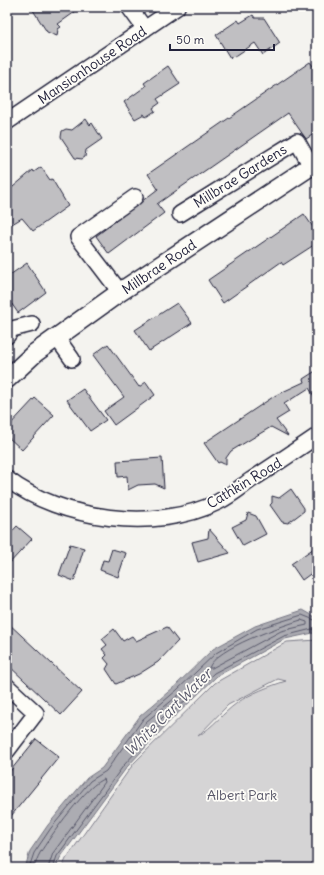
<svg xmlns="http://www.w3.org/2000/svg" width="324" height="875" font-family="Delius,sans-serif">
<rect width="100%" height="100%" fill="#f4f3ef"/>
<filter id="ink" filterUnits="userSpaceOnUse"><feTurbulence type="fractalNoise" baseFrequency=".025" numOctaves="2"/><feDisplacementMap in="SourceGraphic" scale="8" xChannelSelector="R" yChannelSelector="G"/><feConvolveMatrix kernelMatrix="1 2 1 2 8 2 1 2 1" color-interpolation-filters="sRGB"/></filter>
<g filter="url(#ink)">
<path fill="#d5d4d5" stroke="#7c7b88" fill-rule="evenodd" d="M 317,640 L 317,868 L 62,868 L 66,859 L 134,763 L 215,683 L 287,642 ZM 278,679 L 286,681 C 270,686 251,693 237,703 C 223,713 213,727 198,736 L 228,705 Z"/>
<path fill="#acacb2" stroke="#757582" d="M 303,610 L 317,618 L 317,635 L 313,633 L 285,639 L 217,676 L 171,720 L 127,767 L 60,858 L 56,868 L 25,868 L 30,851 L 48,825 L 87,778 L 102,768 L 140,716 L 174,687 L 213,649 L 255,626 Z"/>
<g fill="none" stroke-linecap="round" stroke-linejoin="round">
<path stroke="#59596b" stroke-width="1" d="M 301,620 L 307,622 L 307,625 L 281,631 L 212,668 L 209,668 C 215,648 282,626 301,620 Z
M 179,695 L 181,695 L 182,698 L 134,746 L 131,746 L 131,744 L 146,722 Z
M 29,868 L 34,853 L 51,828 L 90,781 L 106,771 L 143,719 L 177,690 L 216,653 L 257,629 L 302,615 L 317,621
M 34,868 C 36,863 37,858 40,853 C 49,838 89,782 104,779 L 105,782 L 53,853 L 48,868
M 53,868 L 57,856 L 124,765 L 168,717 L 214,673 L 284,636 L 312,629 L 317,631"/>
</g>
<path fill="#c0bfc2" stroke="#22223b" d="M 31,7 L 82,7 L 58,24 L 61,27 L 58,29 L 57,36 L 47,32 Z
M 253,15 L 255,18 L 264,18 L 280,43 L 263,55 L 255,43 L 234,57 L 233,56 L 230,58 L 216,35 L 238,20 L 240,23 Z
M 310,62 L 317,71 L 317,132 L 306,139 L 288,113 L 157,204 L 164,213 L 109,254 L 96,236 L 158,189 L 148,174 Z
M 168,66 L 180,84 L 157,99 L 160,103 L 153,108 L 155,111 L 146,117 L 144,114 L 135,119 L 124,102 L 146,86 L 144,83 Z
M 86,119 L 90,125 L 92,123 L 102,139 L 86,150 L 85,157 L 82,159 L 75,158 L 61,137 L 62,131 L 66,129 L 72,130 Z
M 41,167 L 50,180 L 52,179 L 68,206 L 33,231 L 22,218 L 7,227 L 7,192 L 33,170 L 34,172 Z
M 304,214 L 317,233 L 317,243 L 283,265 L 281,262 L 223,303 L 208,280 Z
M 27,263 L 46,292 L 18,313 L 7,297 L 7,277 Z
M 177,303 L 192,323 L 149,351 L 135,330 Z
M 108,344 L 139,387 L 146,382 L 155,395 L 114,425 L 104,411 L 124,397 L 93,355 Z
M 317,370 L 317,401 L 309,388 L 284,404 L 289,412 L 276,420 L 288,436 L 271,427 L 231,451 L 226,458 L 226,465 L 220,462 L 218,463 L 204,443 L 276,395 L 304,382 L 303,379 Z
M 83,389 L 106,420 L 90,431 L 67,400 Z
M 35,398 L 54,415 L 22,450 L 7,436 L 7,428 Z
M 162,458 L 164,488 L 155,484 L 138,485 L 128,490 L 127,476 L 118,477 L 117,461 Z
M 291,489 L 304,508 L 304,511 L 288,523 L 282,522 L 270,505 L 272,503 L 272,496 L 279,498 Z
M 248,513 L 256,516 L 266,534 L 243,546 L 232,527 L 246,520 Z
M 17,526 L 32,539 L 7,566 L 7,537 Z
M 209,529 L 230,553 L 198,562 L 192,542 L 208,538 Z
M 70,544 L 84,548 L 74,581 L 59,575 Z
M 317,546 L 317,569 L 302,580 L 291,564 Z
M 112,549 L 126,553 L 118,577 L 100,570 L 103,560 L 108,561 Z
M 7,622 L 82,692 L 61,715 L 7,664 Z
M 167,627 L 178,641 L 158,662 L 139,674 L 116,684 L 106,669 L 109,664 L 104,658 L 107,655 L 102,649 L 107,645 L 102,639 L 114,629 L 123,641 L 132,636 L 136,641 Z
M 36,739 L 59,757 L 7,821 L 7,775 Z"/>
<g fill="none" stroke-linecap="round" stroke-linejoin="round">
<g stroke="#22223b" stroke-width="18">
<path id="minor" d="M 129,7 L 145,29
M 7,122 L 177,7
M 180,214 L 297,141 L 311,166
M 120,292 L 78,237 L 135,197
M 7,336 L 12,329 L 32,324
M 57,338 L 72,359
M 7,479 C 61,520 156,533 218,502 C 230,496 241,487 251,480 C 273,466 295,451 317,436
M 7,686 L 36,713 L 7,751"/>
</g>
<g stroke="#22223b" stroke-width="21">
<path id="tertiary" d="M 7,379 L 35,353 L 120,292 L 317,162"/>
</g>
<use href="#minor" stroke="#fdfcf7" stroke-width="15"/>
<use href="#tertiary" stroke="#fdfcf7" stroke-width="18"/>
</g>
</g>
<g text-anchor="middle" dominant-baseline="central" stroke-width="3.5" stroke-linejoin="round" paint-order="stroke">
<g font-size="14" fill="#22223b" stroke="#fdfcf7">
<text transform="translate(92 65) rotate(-34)">Mansionhouse Road</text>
<text transform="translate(240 176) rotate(-32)">Millbrae Gardens</text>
<text transform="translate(159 267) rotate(-34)">Millbrae Road</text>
<text transform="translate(244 483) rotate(-31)">Cathkin Road</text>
</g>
<g font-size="14" fill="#585769" stroke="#fdfcf7">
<text x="242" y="795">Albert Park</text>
</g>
<g font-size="15" font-style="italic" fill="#59596b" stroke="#fdfcf7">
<text transform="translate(168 712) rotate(-45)">White Cart Water</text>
</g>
</g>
<rect width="324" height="875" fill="none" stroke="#fdfcf7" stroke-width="24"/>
<rect x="12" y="12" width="300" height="851" fill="none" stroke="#22223b" stroke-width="1.5" filter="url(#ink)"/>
<path d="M170 44v6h104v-6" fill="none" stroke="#22223b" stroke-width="2"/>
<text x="176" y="44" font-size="12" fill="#22223b" stroke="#fdfcf7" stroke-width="3" paint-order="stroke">50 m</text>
</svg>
